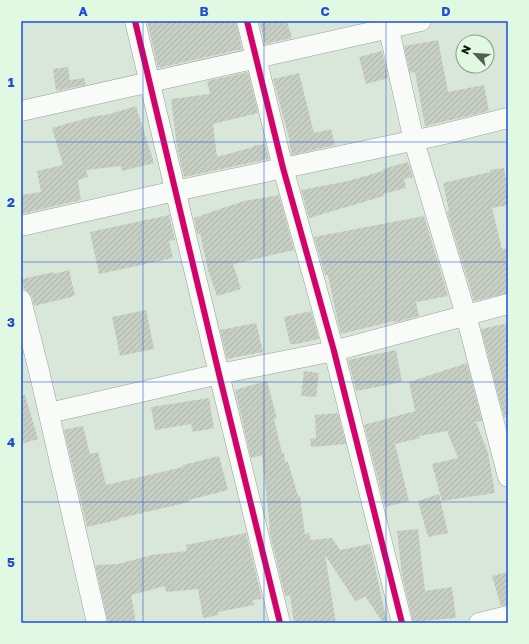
<svg xmlns="http://www.w3.org/2000/svg" width="529" height="644" font-family="'Golos Text',sans-serif">
<defs>
<pattern id="building-hatch" width="6" height="6" patternUnits="userSpaceOnUse"><rect width="6" height="6" fill="#c7cfc4"/><path d="M-1 1l2-2M0 6l6-6M5 7l2-2" fill="none" stroke="#aab1a7"/></pattern>
</defs>
<rect width="100%" height="100%" fill="#d9e6da"/>
<path fill="url(#building-hatch)" d="M 147,21 L 236,21 L 242,49 L 158,68 Z
M 259,21 L 287,21 L 292,38 L 265,44 Z
M 438,40 L 448,92 L 484,85 L 489,111 L 425,126 L 415,72 L 410,73 L 404,46 Z
M 382,51 L 388,78 L 366,84 L 359,57 Z
M 68,67 L 70,80 L 85,78 L 85,85 L 56,91 L 53,69 Z
M 248,72 L 258,113 L 213,124 L 217,157 L 253,147 L 253,146 L 265,144 L 269,159 L 184,177 L 177,147 L 171,99 L 210,94 L 207,81 Z
M 299,73 L 314,133 L 331,129 L 335,145 L 292,155 L 289,142 L 290,142 L 273,79 Z
M 136,106 L 154,163 L 122,171 L 121,166 L 86,170 L 88,177 L 78,180 L 81,200 L 21,214 L 21,195 L 41,192 L 37,171 L 63,165 L 52,128 L 91,117 L 110,114 Z
M 408,162 L 413,177 L 404,179 L 406,188 L 383,194 L 384,196 L 309,218 L 301,190 L 348,181 L 383,171 L 383,169 Z
M 504,168 L 508,193 L 508,205 L 492,208 L 502,249 L 508,248 L 508,293 L 474,301 L 447,212 L 449,211 L 443,183 L 490,172 L 490,170 Z
M 279,195 L 294,250 L 233,264 L 241,289 L 217,296 L 208,270 L 200,233 L 197,234 L 194,218 L 244,201 Z
M 169,215 L 175,240 L 169,241 L 173,258 L 99,274 L 90,232 Z
M 424,216 L 448,296 L 416,302 L 419,316 L 397,322 L 394,323 L 394,321 L 341,334 L 336,314 L 328,275 L 325,275 L 314,237 Z
M 69,270 L 75,296 L 34,306 L 32,297 L 29,292 L 24,289 L 22,279 L 54,272 L 54,274 Z
M 146,310 L 154,349 L 120,356 L 112,317 Z
M 311,311 L 319,339 L 296,344 L 290,344 L 284,317 Z
M 256,323 L 263,352 L 227,359 L 220,330 Z
M 508,323 L 508,417 L 504,418 L 481,329 Z
M 396,350 L 402,382 L 356,391 L 348,360 Z
M 467,363 L 482,421 L 476,422 L 488,453 L 495,493 L 442,501 L 432,464 L 458,458 L 447,431 L 420,436 L 420,438 L 395,444 L 409,501 L 385,507 L 364,425 L 415,411 L 409,382 Z
M 304,371 L 319,373 L 316,397 L 301,396 Z
M 267,381 L 277,418 L 274,419 L 282,453 L 284,453 L 285,462 L 288,462 L 298,496 L 300,496 L 305,535 L 309,532 L 311,540 L 332,538 L 340,550 L 370,544 L 387,623 L 383,623 L 365,596 L 356,602 L 325,555 L 336,623 L 294,623 L 290,595 L 285,596 L 269,529 L 270,528 L 262,455 L 251,458 L 235,390 Z
M 25,395 L 38,439 L 21,444 L 21,396 Z
M 209,398 L 214,428 L 193,432 L 191,424 L 155,430 L 151,407 Z
M 338,413 L 346,444 L 311,447 L 310,439 L 316,438 L 315,415 Z
M 83,426 L 90,454 L 98,452 L 106,485 L 183,467 L 183,465 L 219,456 L 228,490 L 189,500 L 189,502 L 117,519 L 117,520 L 87,527 L 64,430 Z
M 439,494 L 448,533 L 428,537 L 418,501 Z
M 418,529 L 425,591 L 452,587 L 456,618 L 413,622 L 402,575 L 397,531 Z
M 246,533 L 262,599 L 253,600 L 254,605 L 218,612 L 219,615 L 203,618 L 198,589 L 166,592 L 165,586 L 131,595 L 136,623 L 108,623 L 95,565 L 118,564 L 152,555 L 187,551 L 186,545 Z
M 508,572 L 508,605 L 501,606 L 492,576 Z"/>
<g fill="none" stroke-linecap="round" stroke-linejoin="round">
<g stroke="#98a199" stroke-width="21">
<path id="minor" d="M 135,21 L 219,374 L 280,623
M 247,21 L 283,168 L 334,351 L 402,623
M 387,21 L 414,141 L 466,315 L 508,477
M 21,111 L 421,21
M 21,226 L 175,191 L 440,135 L 508,118
M 21,300 L 39,371 L 97,623
M 49,413 L 219,374 L 334,351 L 508,304
M 479,623 L 508,616"/>
</g>
<use href="#minor" stroke="#f9fbf9" stroke-width="20"/>
<g stroke="#e1f8e3" stroke-width="8">
<path id="cycleway" d="M 135,21 L 219,374 L 280,623
M 247,21 L 283,168 L 334,351 L 402,623"/>
</g>
<use href="#cycleway" stroke="#d6006c" stroke-width="6"/>
</g>
<path fill="none" stroke="#1d4ed8" stroke-width="1" stroke-opacity="0.55" d="M 143,21 L 143,623M 264,21 L 264,623M 386,21 L 386,623M 21,142 L 508,142M 21,262 L 508,262M 21,382 L 508,382M 21,502 L 508,502"/>
<rect width="529" height="644" fill="none" stroke="#e1f8e3" stroke-width="44"/>
<g transform="translate(475 54) rotate(295)"><circle r="19" fill="#e1f8e3" stroke="#8c9d8e"/>
<path d="M0-3L7 15L0 10L-7 15Z" fill="#545e55"/>
<text y="-6" font-size="11" font-weight="bold" text-anchor="middle" fill="#0d150e">N</text>
</g>
<rect x="22" y="22" width="485" height="600" fill="none" stroke="#1d4ed8" stroke-width="1.5"/>
<g font-size="13" text-anchor="middle" font-weight="bold" fill="#1d4ed8">
<text x="83" y="16">A</text>
<text x="204" y="16">B</text>
<text x="325" y="16">C</text>
<text x="446" y="16">D</text>
<text x="11" y="87">1</text>
<text x="11" y="207">2</text>
<text x="11" y="327">3</text>
<text x="11" y="447">4</text>
<text x="11" y="567">5</text>
</g>
</svg>
